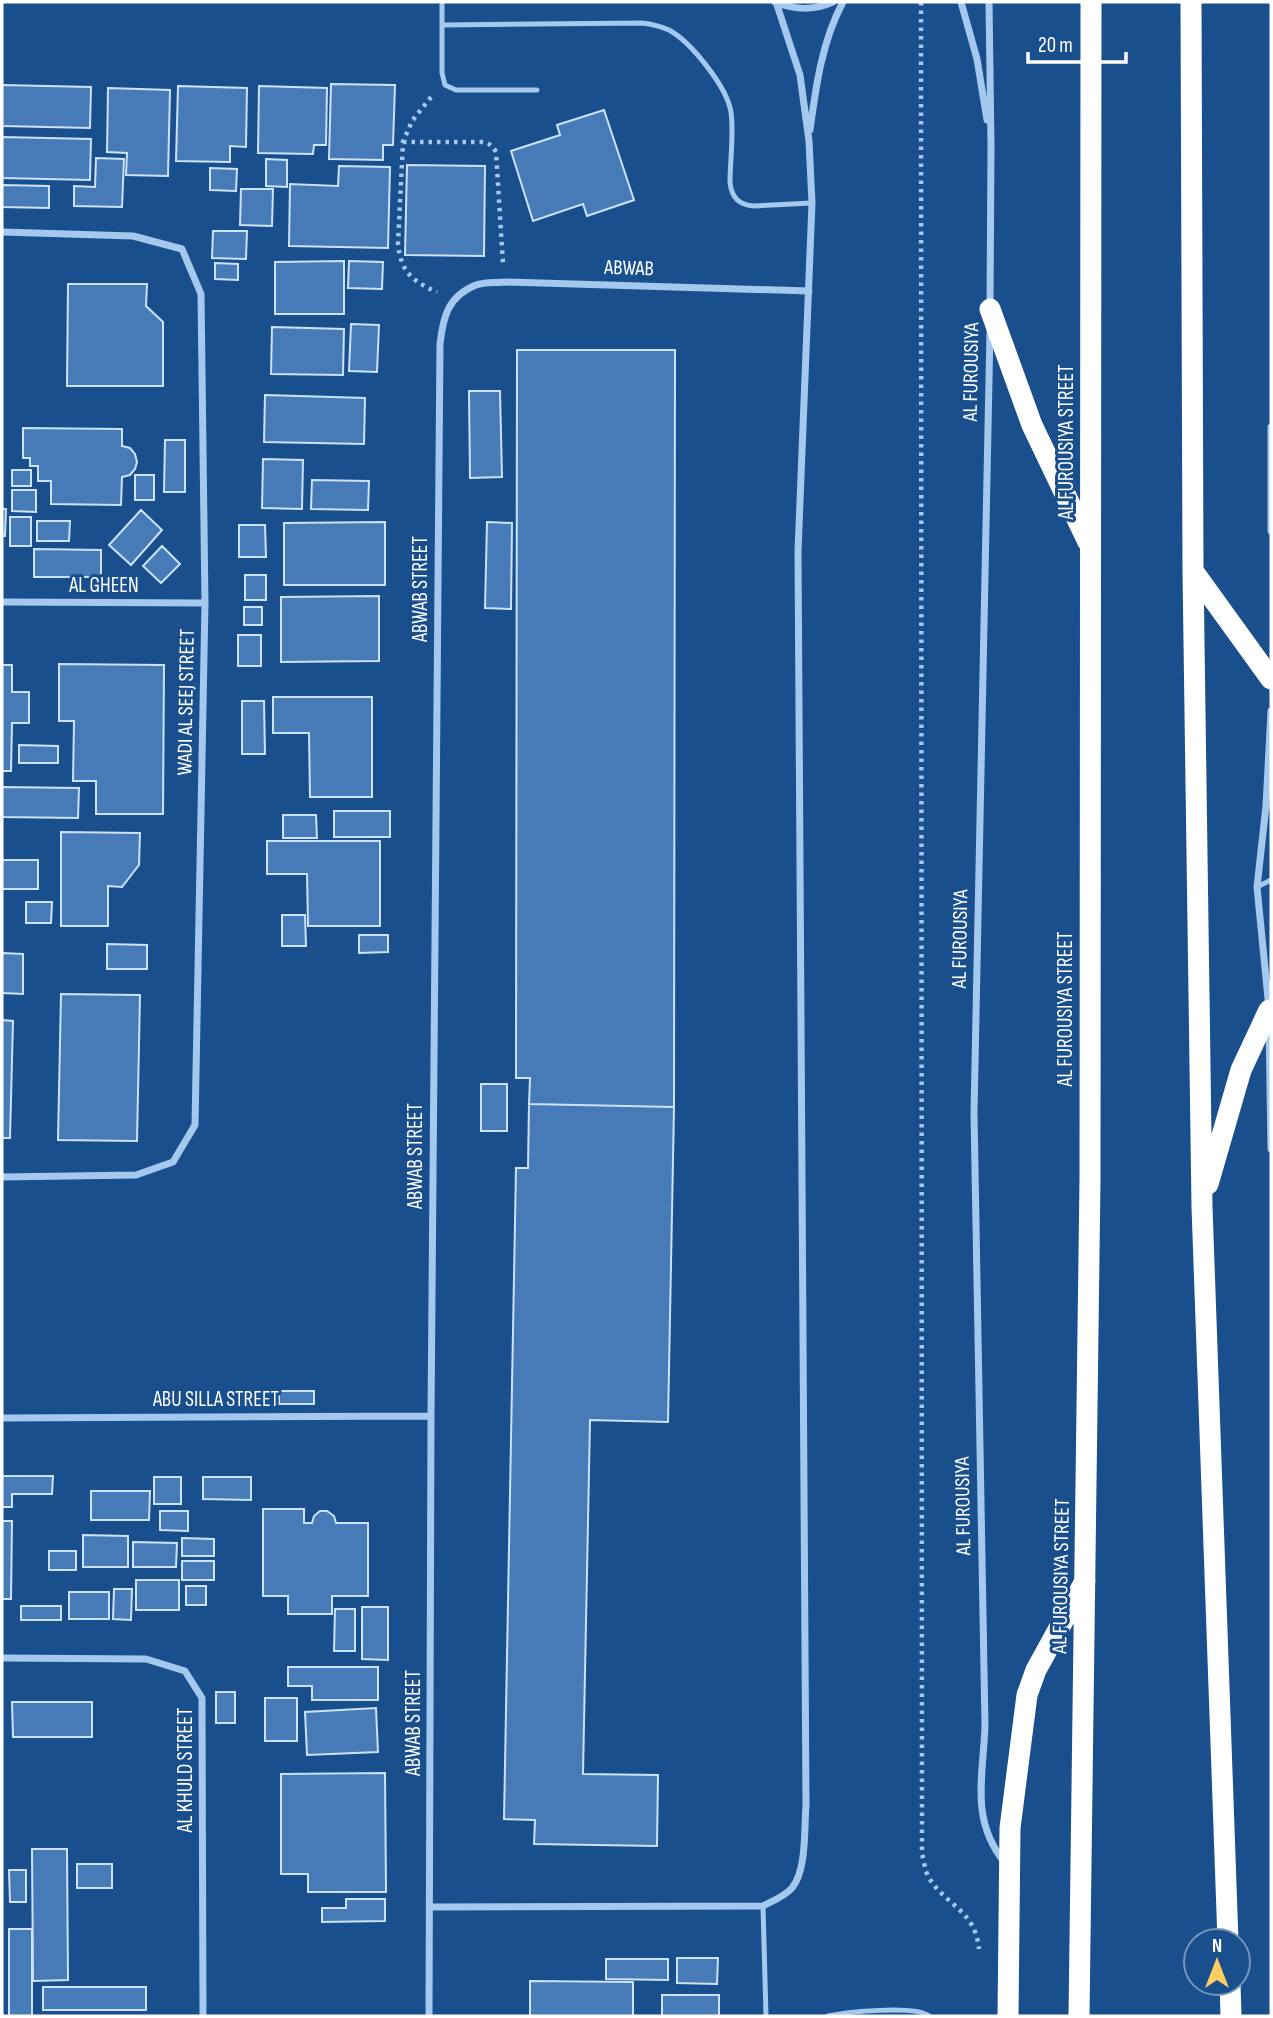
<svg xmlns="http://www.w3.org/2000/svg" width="1273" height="2018" font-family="'Sofia Sans Condensed',sans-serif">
<rect width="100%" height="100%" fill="#194f8d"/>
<path fill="#467bb8" stroke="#cbe2fa" stroke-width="2" d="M 331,84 L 395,85 L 393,145 L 383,145 L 383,160 L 329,159 Z
M 2,85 L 91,87 L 90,128 L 2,126 Z
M 178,86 L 247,88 L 246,147 L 230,146 L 230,162 L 176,161 Z
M 259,86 L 327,88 L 326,145 L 314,145 L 313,154 L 258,153 Z
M 108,88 L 170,90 L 168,176 L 126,175 L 127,153 L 107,152 Z
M 604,110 L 634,200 L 587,216 L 583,204 L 533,221 L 511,151 L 560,135 L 557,125 Z
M 2,137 L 91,139 L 90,180 L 2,178 Z
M 96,158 L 124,159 L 122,207 L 74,206 L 74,186 L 95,187 Z
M 266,159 L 287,160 L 287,187 L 266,186 Z
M 407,165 L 485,166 L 484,256 L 405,255 Z
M 339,166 L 390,167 L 388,248 L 289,246 L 290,184 L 338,186 Z
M 210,168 L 237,169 L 236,191 L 210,190 Z
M 2,185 L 49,186 L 49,208 L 2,207 Z
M 241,189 L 273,189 L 272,226 L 240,225 Z
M 213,231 L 247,231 L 246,259 L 212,258 Z
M 344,261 L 344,314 L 275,314 L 275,262 Z
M 349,261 L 383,262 L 382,289 L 348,288 Z
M 215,263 L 238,264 L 238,280 L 215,279 Z
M 68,284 L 147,284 L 146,306 L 163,322 L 163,386 L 67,386 Z
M 351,324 L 379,325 L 377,372 L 349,371 Z
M 272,327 L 344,329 L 343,375 L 271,374 Z
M 517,350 L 675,350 L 674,1107 L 529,1104 L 530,1078 L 516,1078 Z
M 469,391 L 500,391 L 502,477 L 470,478 Z
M 265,395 L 365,398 L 364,444 L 264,442 Z
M 23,428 L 122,429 L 122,446 L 130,448 L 135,454 L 137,462 L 135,469 L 130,475 L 122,477 L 121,505 L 51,504 L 51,481 L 38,481 L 38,466 L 30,466 L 30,458 L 23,458 Z
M 165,440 L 185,440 L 185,492 L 164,492 Z
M 263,459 L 303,460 L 302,509 L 262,508 Z
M 12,470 L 31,470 L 31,486 L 12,486 Z
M 135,475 L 154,475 L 154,500 L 135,500 Z
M 312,480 L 369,481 L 368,510 L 311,509 Z
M 12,490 L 36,490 L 36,512 L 12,511 Z
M 2,509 L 6,509 L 5,536 L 2,536 Z
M 141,510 L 162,530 L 131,565 L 109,545 Z
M 10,517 L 31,517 L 31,546 L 10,546 Z
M 37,521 L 70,521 L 69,541 L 37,541 Z
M 385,522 L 385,585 L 284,585 L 284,523 Z
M 487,522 L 512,523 L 511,609 L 485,608 Z
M 239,525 L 265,525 L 266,557 L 239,557 Z
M 162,546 L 180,564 L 161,583 L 143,566 Z
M 34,549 L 101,550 L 101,577 L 34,577 Z
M 245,575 L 266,575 L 266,600 L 245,600 Z
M 379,596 L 379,661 L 281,662 L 281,597 Z
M 244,607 L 262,607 L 262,625 L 244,625 Z
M 238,635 L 261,635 L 261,666 L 238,666 Z
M 59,664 L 164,665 L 163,814 L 96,814 L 96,781 L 73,781 L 74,721 L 59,721 Z
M 2,665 L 12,665 L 12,692 L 29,692 L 29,723 L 12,723 L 11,771 L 2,771 Z
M 273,697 L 372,697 L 372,797 L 310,797 L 309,733 L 273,733 Z
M 242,701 L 264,701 L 265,754 L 242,754 Z
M 19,745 L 58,746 L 58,763 L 19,763 Z
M 2,787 L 79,788 L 78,818 L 2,817 Z
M 334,811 L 390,811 L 390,837 L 334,837 Z
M 283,815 L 316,815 L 317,838 L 283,838 Z
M 61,832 L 140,833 L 139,865 L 122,887 L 108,886 L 108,926 L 61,926 Z
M 267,841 L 380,841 L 380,926 L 308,926 L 307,874 L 267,874 Z
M 2,860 L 38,860 L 38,889 L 2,889 Z
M 26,902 L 52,902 L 51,923 L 26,923 Z
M 282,915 L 305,915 L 306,946 L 282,946 Z
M 359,935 L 388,935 L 388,952 L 359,953 Z
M 107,944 L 147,945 L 147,969 L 107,969 Z
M 2,953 L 23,954 L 23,994 L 2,993 Z
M 61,994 L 140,995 L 137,1141 L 58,1140 Z
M 2,1020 L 13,1021 L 10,1138 L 2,1138 Z
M 481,1084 L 507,1084 L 507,1131 L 481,1131 Z
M 529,1104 L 674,1107 L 668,1422 L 590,1420 L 583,1774 L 658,1775 L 657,1846 L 534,1844 L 535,1820 L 504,1819 L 516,1168 L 528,1168 Z
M 279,1391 L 314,1391 L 314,1404 L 279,1404 Z
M 2,1476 L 53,1476 L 52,1494 L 12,1494 L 12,1507 L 2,1507 Z
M 154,1477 L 181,1477 L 181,1504 L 154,1504 Z
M 203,1477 L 251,1477 L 251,1500 L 203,1499 Z
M 91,1491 L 150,1491 L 149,1520 L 91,1520 Z
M 263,1509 L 304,1509 L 304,1523 L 312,1523 L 314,1516 L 320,1511 L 327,1511 L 334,1516 L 336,1523 L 368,1523 L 368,1596 L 332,1596 L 332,1614 L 288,1614 L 288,1596 L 263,1596 Z
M 160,1511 L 188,1511 L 188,1531 L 160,1530 Z
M 2,1521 L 12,1521 L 11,1599 L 2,1599 Z
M 83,1535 L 128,1536 L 128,1567 L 83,1567 Z
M 182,1538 L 214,1539 L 214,1556 L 182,1556 Z
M 133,1542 L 177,1543 L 176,1567 L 133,1567 Z
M 49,1551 L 76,1551 L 76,1570 L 49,1570 Z
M 182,1561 L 214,1561 L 214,1580 L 182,1580 Z
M 136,1580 L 179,1580 L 179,1610 L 136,1610 Z
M 186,1586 L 206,1586 L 206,1605 L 186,1605 Z
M 114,1589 L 132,1589 L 131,1620 L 113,1619 Z
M 69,1592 L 109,1592 L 109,1619 L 69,1619 Z
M 21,1606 L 61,1606 L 61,1620 L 21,1620 Z
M 362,1607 L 388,1607 L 388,1660 L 362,1659 Z
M 335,1609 L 355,1609 L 355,1651 L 334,1651 Z
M 288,1667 L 378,1667 L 378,1700 L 312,1700 L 312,1686 L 288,1686 Z
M 216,1692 L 235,1692 L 235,1723 L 216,1723 Z
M 265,1698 L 297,1698 L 297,1741 L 265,1741 Z
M 12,1702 L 92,1702 L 92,1737 L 13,1737 Z
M 376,1708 L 378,1752 L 307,1755 L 305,1712 Z
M 385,1773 L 386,1892 L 308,1892 L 308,1874 L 281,1874 L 281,1774 Z
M 32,1849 L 67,1849 L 68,1980 L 33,1981 Z
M 77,1864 L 112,1864 L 112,1888 L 77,1888 Z
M 9,1870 L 26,1870 L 26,1902 L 10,1902 Z
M 346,1899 L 385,1899 L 385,1921 L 322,1922 L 322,1908 L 346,1908 Z
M 9,1929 L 32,1929 L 32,2016 L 9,2016 Z
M 677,1958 L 718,1958 L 717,1984 L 677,1983 Z
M 606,1959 L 668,1959 L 668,1980 L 606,1979 Z
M 530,1981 L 633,1982 L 633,2016 L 530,2016 Z
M 43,1987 L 146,1987 L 146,2010 L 43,2010 Z
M 662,1995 L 719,1995 L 719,2016 L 662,2016 Z"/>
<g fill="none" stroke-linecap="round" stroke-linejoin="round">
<path stroke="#a5c8ee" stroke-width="4.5" stroke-dasharray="3.5 5" stroke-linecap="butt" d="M 921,2 L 922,1854 C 924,1861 925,1870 928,1876 C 944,1905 975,1909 979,1949
M 431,97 L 412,121 L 403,142 L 398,244 C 401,272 412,281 437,292
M 403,142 L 482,142 C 489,143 492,145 496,152 L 503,264"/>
<path stroke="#a5c8ee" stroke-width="5" d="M 442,2 L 442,73 L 445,85 L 456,90 L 537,90
M 442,25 L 642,23 C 651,24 660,26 669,30 C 691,42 727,87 731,112 C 734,135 730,160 730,183 C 732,198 739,205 754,206 L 812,203
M 1257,887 L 1271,880
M 763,1906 L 766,2016
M 828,2016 C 846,2012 915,2005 929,2016"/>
<path stroke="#a5c8ee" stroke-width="7" d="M 775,2 C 795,10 813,11 833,2
M 961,2 L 977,59 L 987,120
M 989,2 L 991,146 L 990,306
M 810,130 C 816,86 822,41 843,2
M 2,232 L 133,236 L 182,249 L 201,294 L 205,603 L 195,1125 L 173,1162 L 136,1175 L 2,1177
M 990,331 L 974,1113 L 985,1726 C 983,1778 970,1820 1005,1863
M 1271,427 L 1271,531
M 2,602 L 205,603
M 1269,1009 L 1257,887 L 1266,806 L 1271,711
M 1269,1024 L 1271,1149
M 2,1418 L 431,1416
M 2,1658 L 146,1659 L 185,1671 L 202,1698 L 203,2016
M 430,1907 L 763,1906 C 773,1901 785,1896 792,1888 C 807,1870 804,1828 806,1806 L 798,551 L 812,203 L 809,141 L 800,75 L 776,2
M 429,2016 L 431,1416 L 440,344 C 443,317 448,296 476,285 C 484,282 496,283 504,282 L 809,291"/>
<path stroke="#fff" stroke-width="21" d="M 1191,2 L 1193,571 L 1202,1207 L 1228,1941
M 990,309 L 1032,425 L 1088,542
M 1193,571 L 1271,679
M 1208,1184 L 1241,1070 L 1269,1010
M 1230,1983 L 1231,2016
M 1008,2016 L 1010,1828 L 1027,1695 L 1036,1670 L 1085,1581
M 1079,2016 L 1090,1179 L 1091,2"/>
</g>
<g text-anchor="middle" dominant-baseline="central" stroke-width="6" stroke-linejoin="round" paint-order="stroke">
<g font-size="21" fill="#fff" stroke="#194f8d">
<text transform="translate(629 268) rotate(2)">ABWAB</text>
<text transform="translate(971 372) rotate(-89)">AL FUROUSIYA</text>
<text transform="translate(1066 442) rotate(-90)">AL FUROUSIYA STREET</text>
<text x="104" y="585">AL GHEEN</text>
<text transform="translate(420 589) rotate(-90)">ABWAB STREET</text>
<text transform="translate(186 702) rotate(-89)">WADI AL SEEJ STREET</text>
<text transform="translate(960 939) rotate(-89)">AL FUROUSIYA</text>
<text transform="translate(1065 1009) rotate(-90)">AL FUROUSIYA STREET</text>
<text transform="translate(415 1156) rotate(-90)">ABWAB STREET</text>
<text x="216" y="1399">ABU SILLA STREET</text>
<text transform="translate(963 1506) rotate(-91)">AL FUROUSIYA</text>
<text transform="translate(1061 1576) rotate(-89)">AL FUROUSIYA STREET</text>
<text transform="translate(413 1723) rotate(-90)">ABWAB STREET</text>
<text transform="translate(185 1770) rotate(-90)">AL KHULD STREET</text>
</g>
</g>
<rect width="1273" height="2018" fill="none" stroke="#ffffff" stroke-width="7"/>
<g transform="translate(1217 1962)"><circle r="33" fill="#194f8d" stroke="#7595bb" stroke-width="2"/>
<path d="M0-5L12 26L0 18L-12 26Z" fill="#ffce62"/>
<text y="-10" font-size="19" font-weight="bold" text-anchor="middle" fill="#ffffff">N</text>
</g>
<path d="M1028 52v10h98v-10" fill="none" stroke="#ffffff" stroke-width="3.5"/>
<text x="1038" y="52" font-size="21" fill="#ffffff" stroke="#194f8d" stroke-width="5" paint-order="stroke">20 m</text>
</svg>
